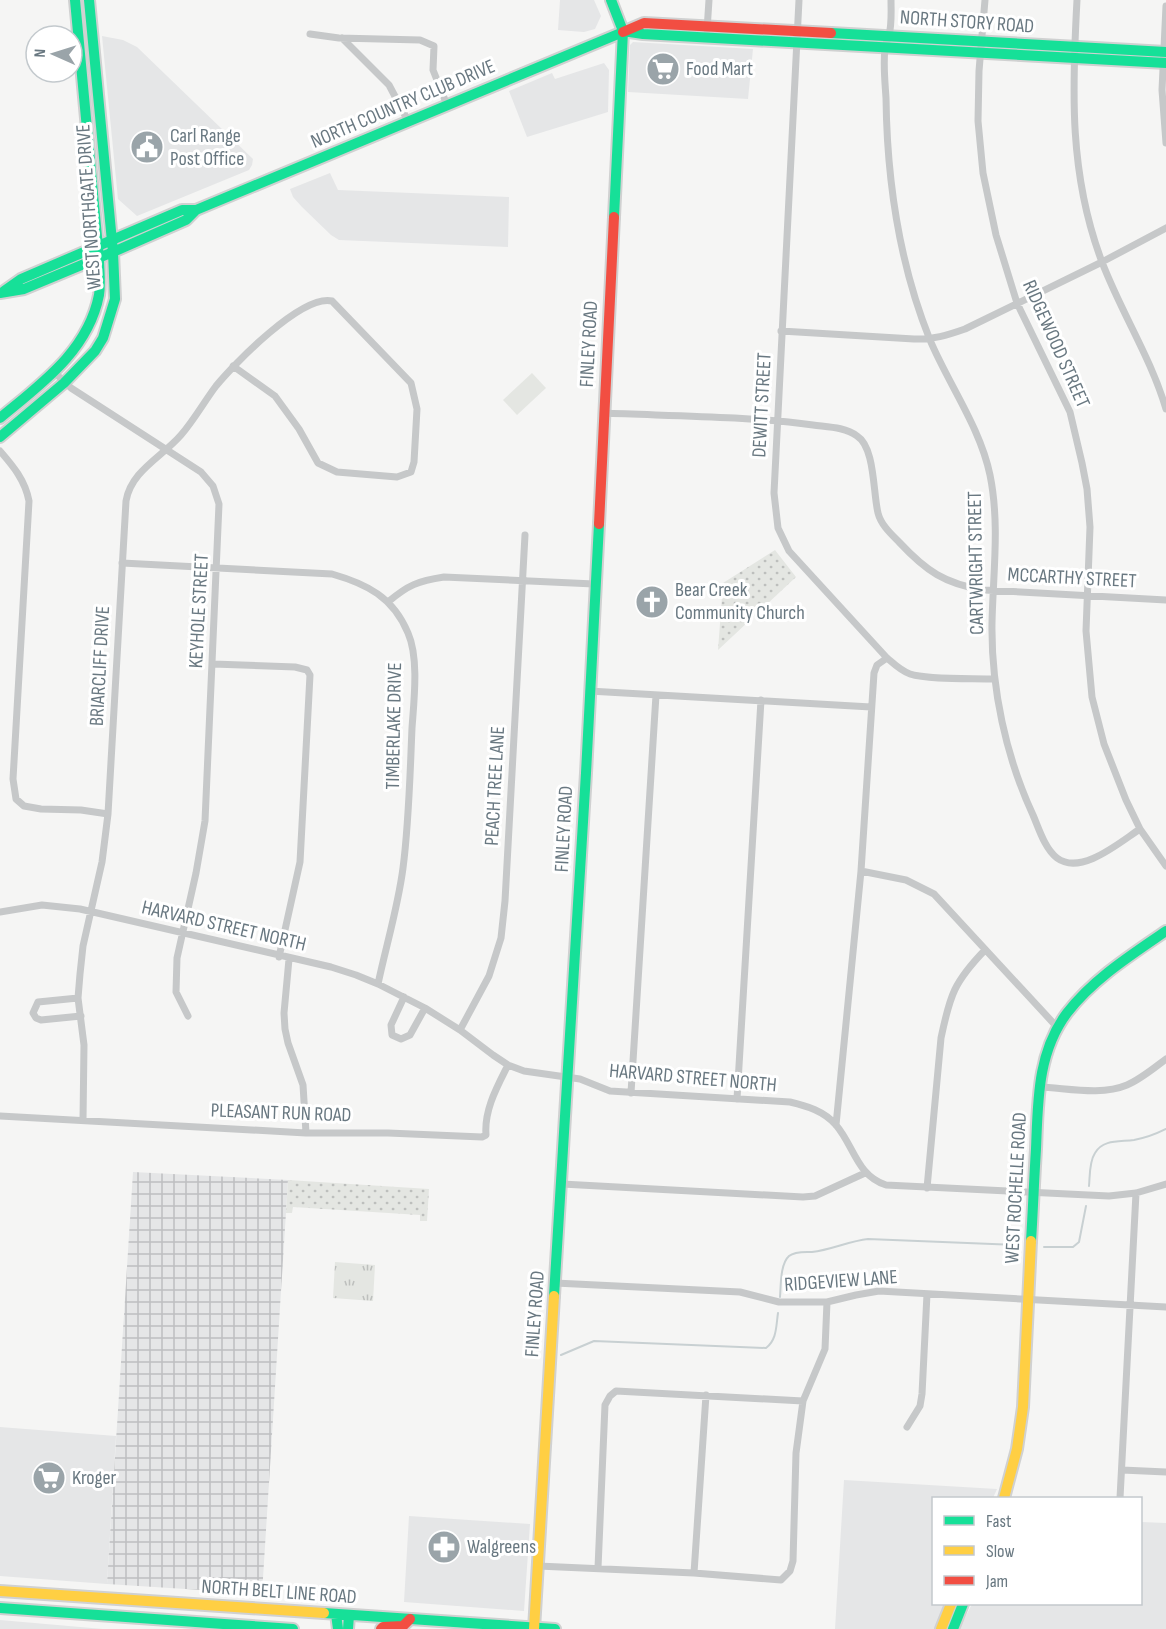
<svg xmlns="http://www.w3.org/2000/svg" width="1166" height="1629" font-family="'Sofia Sans Condensed',sans-serif">
<defs>
<pattern id="industrial-grid" width="8" height="8" patternUnits="userSpaceOnUse" patternTransform="scale(1.5)"><rect width="8" height="8" fill="#e5e6e7"/><path d="M0 4h8M4 0v8" fill="none" stroke="#bebfc1"/></pattern>
<pattern id="grass-dots" width="8" height="8" patternUnits="userSpaceOnUse" patternTransform="scale(1.5)"><rect width="8" height="8" fill="#e4e6e2"/><path d="M2 2h.1M6 6h.1" fill="none" stroke="#bdbfbd" stroke-width="1.8" stroke-linecap="round"/></pattern>
<pattern id="park-tufts" width="24" height="20" patternUnits="userSpaceOnUse" patternTransform="scale(1.5)"><rect width="24" height="20" fill="#e4e6e2"/><path d="M3 7l-1-3M5 7V3M7 7l1-3M15 17l-1-3M17 17v-4M19 17l1-3" fill="none" stroke="#bdbfbd"/></pattern>
</defs>
<rect width="100%" height="100%" fill="#f5f5f4"/>
<path fill="#e5e6e7" d="M 560,0 L 594,0 L 601,16 L 595,29 L 584,32 L 558,30 Z
M 102,36 L 123,40 L 137,47 L 253,159 L 252,165 L 249,170 L 137,216 L 118,199 Z
M 633,42 L 753,49 L 748,99 L 628,92 L 630,45 Z
M 604,63 L 609,70 L 608,112 L 527,137 L 509,91 L 552,73 L 555,79 Z
M 330,173 L 338,190 L 509,197 L 508,247 L 339,240 L 331,235 L 302,207 L 293,197 L 290,189 Z
M 0,1427 L 116,1436 L 107,1584 L 0,1576 Z
M 844,1480 L 997,1489 L 993,1498 L 934,1498 L 934,1604 L 948,1604 L 937,1629 L 835,1629 Z
M 409,1516 L 530,1524 L 524,1611 L 404,1602 Z
M 1141,1522 L 1166,1523 L 1166,1629 L 959,1629 L 972,1604 L 1140,1604 Z
M 0,1620 L 103,1629 L 0,1629 Z"/>
<path fill="url(#industrial-grid)" d="M 133,1172 L 288,1180 L 262,1594 L 107,1584 Z"/>
<path fill="url(#grass-dots)" d="M 775,550 L 796,577 L 718,650 L 723,583 Z
M 288,1180 L 429,1189 L 427,1221 L 420,1221 L 420,1215 L 293,1207 L 292,1213 L 286,1213 Z"/>
<path fill="url(#park-tufts)" d="M 335,1262 L 375,1265 L 373,1301 L 333,1298 Z"/>
<path fill="#e4e6e2" d="M 532,373 L 546,388 L 517,415 L 503,400 Z"/>
<g fill="none" stroke-linecap="round" stroke-linejoin="round">
<path stroke="#c8d0d2" stroke-width="2" d="M 1089,1186 C 1090,1176 1089,1162 1095,1153 C 1103,1139 1120,1142 1134,1140 C 1146,1138 1156,1134 1166,1129
M 1044,1247 L 1073,1247 L 1079,1242 L 1086,1206
M 780,1297 C 781,1286 780,1264 789,1256 C 795,1251 805,1252 812,1252 C 831,1250 849,1241 868,1239 L 1017,1245
M 561,1355 L 594,1341 L 766,1348 C 777,1340 776,1326 778,1313"/>
<g stroke="#d0d1d1" stroke-width="14">
<path id="fast" d="M 611,0 L 623,31 L 614,217
M 623,31 L 643,34 L 1166,63
M 831,33 L 1166,52
M 4,291 L 21,279 L 182,210 L 196,210
M 0,293 L 24,289 L 113,252 L 186,220 L 196,210 L 623,32
M 0,418 C 41,384 88,351 99,295 C 101,283 99,270 99,258 L 75,0
M 0,437 L 64,383 L 95,351 L 103,338 L 115,299 L 113,252 L 89,0
M 1031,1241 C 1033,1210 1034,1180 1036,1149 C 1038,1102 1037,1053 1067,1013 C 1093,979 1131,955 1166,931
M 554,1296 L 586,773 L 599,524
M 0,1608 L 293,1629
M 324,1613 L 555,1629
M 336,1614 L 338,1629
M 348,1629 L 349,1615
M 953,1629 L 963,1604"/>
</g>
<g stroke="#d0d1d1" stroke-width="14">
<path id="slow" d="M 1004,1498 L 1017,1449 L 1023,1407 L 1031,1241
M 0,1591 L 324,1613
M 534,1629 L 554,1296
M 941,1629 L 951,1604"/>
</g>
<g stroke="#d0d1d1" stroke-width="14">
<path id="jam" d="M 623,32 L 644,23 L 831,33
M 599,524 L 614,217
M 381,1629 L 383,1627 L 403,1626 L 410,1619"/>
</g>
<path stroke="#c6c8c9" stroke-width="7" d="M 799,0 L 774,493 L 778,528 L 789,551 L 887,658 C 894,664 901,671 910,674 C 929,680 973,678 995,679
M 891,0 C 891,11 892,24 889,35 C 888,39 885,44 885,49 C 883,64 885,82 886,98 C 887,180 899,263 930,340 C 949,385 980,427 990,475 C 1000,524 993,574 992,623 C 991,688 1006,757 1033,815 C 1039,829 1045,849 1057,858 C 1081,876 1120,842 1140,829
M 985,0 L 979,71 L 978,121 L 983,173 L 996,235 L 1017,303 L 1070,412 L 1082,463 L 1087,489 L 1090,527 L 1086,631 L 1092,697 L 1104,744 L 1126,800 L 1140,829 L 1166,866
M 1077,0 C 1072,91 1069,175 1102,262 C 1121,312 1151,358 1166,409
M 1166,6 L 1162,90 L 1166,143
M 707,30 L 709,0
M 310,34 L 339,38 L 420,40 L 434,46 L 433,70 L 447,105
M 342,38 L 389,85 L 408,121
M 781,331 L 914,339 C 932,340 948,335 965,329 L 1102,262 L 1166,228
M 54,372 L 71,388 L 201,472 L 213,486 L 219,504 L 205,821 L 196,873 L 177,958 L 176,992 L 188,1016
M 603,413 C 673,416 744,416 813,425 C 828,427 845,427 857,436 C 875,447 873,493 878,513 C 881,525 891,534 899,542 C 926,571 945,584 984,590 L 1166,600
M 0,451 C 13,466 25,480 29,501 L 13,779 L 16,799 L 24,806 L 41,809 L 81,810 L 108,814
M 122,563 L 332,574 C 367,584 393,597 408,633 C 419,658 414,700 412,728 C 410,774 409,822 403,868 C 398,907 386,946 378,984
M 388,602 C 408,585 418,581 444,577 L 594,584
M 213,664 L 295,667 L 307,670 L 310,675 L 300,862 L 279,957
M 589,691 L 871,707
M 861,871 L 906,880 L 934,894 L 1057,1027
M 0,912 L 42,905 L 80,909 L 331,967 L 356,975 L 378,984 L 425,1008 L 460,1030 L 493,1055 L 508,1065 L 524,1071 L 580,1079 L 610,1091 L 790,1102 C 807,1106 824,1111 836,1125 C 854,1146 857,1176 886,1185 L 1109,1196 L 1136,1193 L 1166,1184
M 289,959 L 284,1013 L 285,1029 L 288,1043 L 303,1085 L 306,1133
M 404,997 L 391,1025 L 392,1035 L 401,1039 L 410,1035 L 425,1008
M 78,998 L 38,1002 L 33,1013 L 36,1018 L 41,1020 L 81,1016
M 460,1030 L 489,976 L 501,938 L 505,901 L 525,535
M 1039,1087 C 1067,1088 1101,1096 1127,1085 C 1141,1079 1154,1068 1166,1059
M 631,1093 L 656,695
M 737,1099 L 761,700
M 0,1116 L 306,1133 L 388,1133 L 482,1137 L 486,1135 C 484,1110 497,1087 508,1065
M 83,1120 L 84,1045 L 78,998 L 80,974 L 83,946 L 102,862 L 108,814 L 126,501 C 131,471 162,457 181,435 C 194,420 204,402 216,386 C 234,364 302,294 332,301 L 411,383 L 417,409 L 414,462 L 411,472 L 397,477 L 337,472 L 318,463 L 299,429 L 275,396 L 233,366
M 836,1125 L 861,871 L 874,673 L 877,665 L 887,658
M 562,1184 L 803,1197 L 815,1196 L 865,1173
M 927,1188 L 941,1038 C 950,995 954,982 985,950
M 555,1283 L 740,1292 L 779,1302 L 827,1302 L 856,1295 L 879,1291 L 1166,1307
M 907,1427 L 920,1406 L 922,1394 L 927,1294
M 1122,1470 L 1166,1472
M 1120,1498 L 1136,1193
M 538,1566 L 694,1573 L 781,1580 L 790,1571 L 793,1561 L 796,1453 L 803,1401 L 825,1349 L 827,1302
M 598,1568 L 605,1405 L 610,1396 L 616,1391 L 803,1401
M 694,1573 L 706,1395"/>
<use href="#fast" stroke="#16e098" stroke-width="10"/>
<use href="#slow" stroke="#ffcf43" stroke-width="10"/>
<use href="#jam" stroke="#f24e42" stroke-width="10"/>
</g>
<defs>
<g id="supermarket-disc" transform="scale(1.725)"><circle r="9.5" fill="#9aa4a9" stroke="#fff"/><path d="M-6-5.5h2.5l.6 2H6L4.5 2H-2.5L-4.4-4H-6ZM-1.5 3.2a1.3 1.3 0 1 0 .1 0ZM3 3.2a1.3 1.3 0 1 0 .1 0Z" fill="#fff"/></g>
<g id="civic-disc" transform="scale(1.725)"><circle r="9.5" fill="#9aa4a9" stroke="#fff"/><path d="M-.6-6.5H3V-4.5H.6V-3L4-1V1h2V6H-6V1h2V-1L-.6-3ZM-1.2 2.5V6h2.4V2.5Z" fill="#fff"/></g>
<g id="church-disc" transform="scale(1.725)"><circle r="9.5" fill="#9aa4a9" stroke="#fff"/><path d="M-1.2-6h2.4v3.5h3.3v2.4h-3.3V6h-2.4V-.1h-3.3v-2.4h3.3Z" fill="#fff"/></g>
<g id="pharmacy-disc" transform="scale(1.725)"><circle r="9.5" fill="#9aa4a9" stroke="#fff"/><path d="M-2-6h4v4h4v4h-4v4h-4v-4h-4v-4h4Z" fill="#fff"/></g>
</defs>
<g fill-rule="evenodd">
<use href="#supermarket-disc" x="663" y="69"/>
<use href="#civic-disc" x="147" y="147"/>
<use href="#church-disc" x="652" y="602"/>
<use href="#supermarket-disc" x="49" y="1478"/>
<use href="#pharmacy-disc" x="444" y="1547"/>
</g>
<g text-anchor="middle" dominant-baseline="central" stroke-width="6" stroke-linejoin="round" paint-order="stroke">
<g font-size="20" fill="#697881" stroke="#fff">
<text transform="translate(967 22) rotate(4)">NORTH STORY ROAD</text>
<text transform="translate(403 104) rotate(-23)">NORTH COUNTRY CLUB DRIVE</text>
<text transform="translate(89 207) rotate(-94)">WEST NORTHGATE DRIVE</text>
<text transform="translate(589 344) rotate(-87)">FINLEY ROAD</text>
<text transform="translate(1056 344) rotate(66)">RIDGEWOOD STREET</text>
<text transform="translate(762 405) rotate(-87)">DEWITT STREET</text>
<text transform="translate(976 563) rotate(-91)">CARTWRIGHT STREET</text>
<text transform="translate(1072 578) rotate(3)">MCCARTHY STREET</text>
<text transform="translate(199 611) rotate(-87)">KEYHOLE STREET</text>
<text transform="translate(100 666) rotate(-87)">BRIARCLIFF DRIVE</text>
<text transform="translate(394 726) rotate(-89)">TIMBERLAKE DRIVE</text>
<text transform="translate(495 786) rotate(-87)">PEACH TREE LANE</text>
<text transform="translate(564 829) rotate(-87)">FINLEY ROAD</text>
<text transform="translate(224 926) rotate(13)">HARVARD STREET NORTH</text>
<text transform="translate(693 1078) rotate(5)">HARVARD STREET NORTH</text>
<text transform="translate(281 1113) rotate(2)">PLEASANT RUN ROAD</text>
<text transform="translate(1016 1188) rotate(-87)">WEST ROCHELLE ROAD</text>
<text transform="translate(841 1281) rotate(-4)">RIDGEVIEW LANE</text>
<text transform="translate(535 1314) rotate(-86)">FINLEY ROAD</text>
<text transform="translate(279 1592) rotate(4)">NORTH BELT LINE ROAD</text>
</g>
<g font-size="20" fill="#697881" stroke="#fff" text-anchor="start">
<text x="686" y="69">Food Mart</text>
<text x="170" y="136">Carl Range<tspan x="170" dy="23">Post Office</tspan></text>
<text x="675" y="590">Bear Creek<tspan x="675" dy="23">Community Church</tspan></text>
<text x="72" y="1478">Kroger</text>
<text x="467" y="1547">Walgreens</text>
</g>
</g>
<rect x="932" y="1497" width="210" height="108" fill="#ffffff" stroke="#c3c9cd" stroke-width="1.5"/>
<rect x="944" y="1516" width="30" height="9" fill="#16e098" stroke="#c3c9cd" stroke-width="1.5"/>
<text x="986" y="1527" font-size="18" fill="#697881">Fast</text>
<rect x="944" y="1546" width="30" height="9" fill="#ffcf43" stroke="#c3c9cd" stroke-width="1.5"/>
<text x="986" y="1557" font-size="18" fill="#697881">Slow</text>
<rect x="944" y="1576" width="30" height="9" fill="#f24e42" stroke="#c3c9cd" stroke-width="1.5"/>
<text x="986" y="1587" font-size="18" fill="#697881">Jam</text>
<g transform="translate(54 54) rotate(273)"><circle r="28" fill="#ffffff" stroke="#c3c9cd" stroke-width="1.5"/>
<path d="M0-4.5L10 22L0 15L-10 22Z" fill="#9aa4a9"/>
<text y="-9" font-size="16" font-weight="bold" text-anchor="middle" fill="#697881">N</text>
</g>
</svg>
